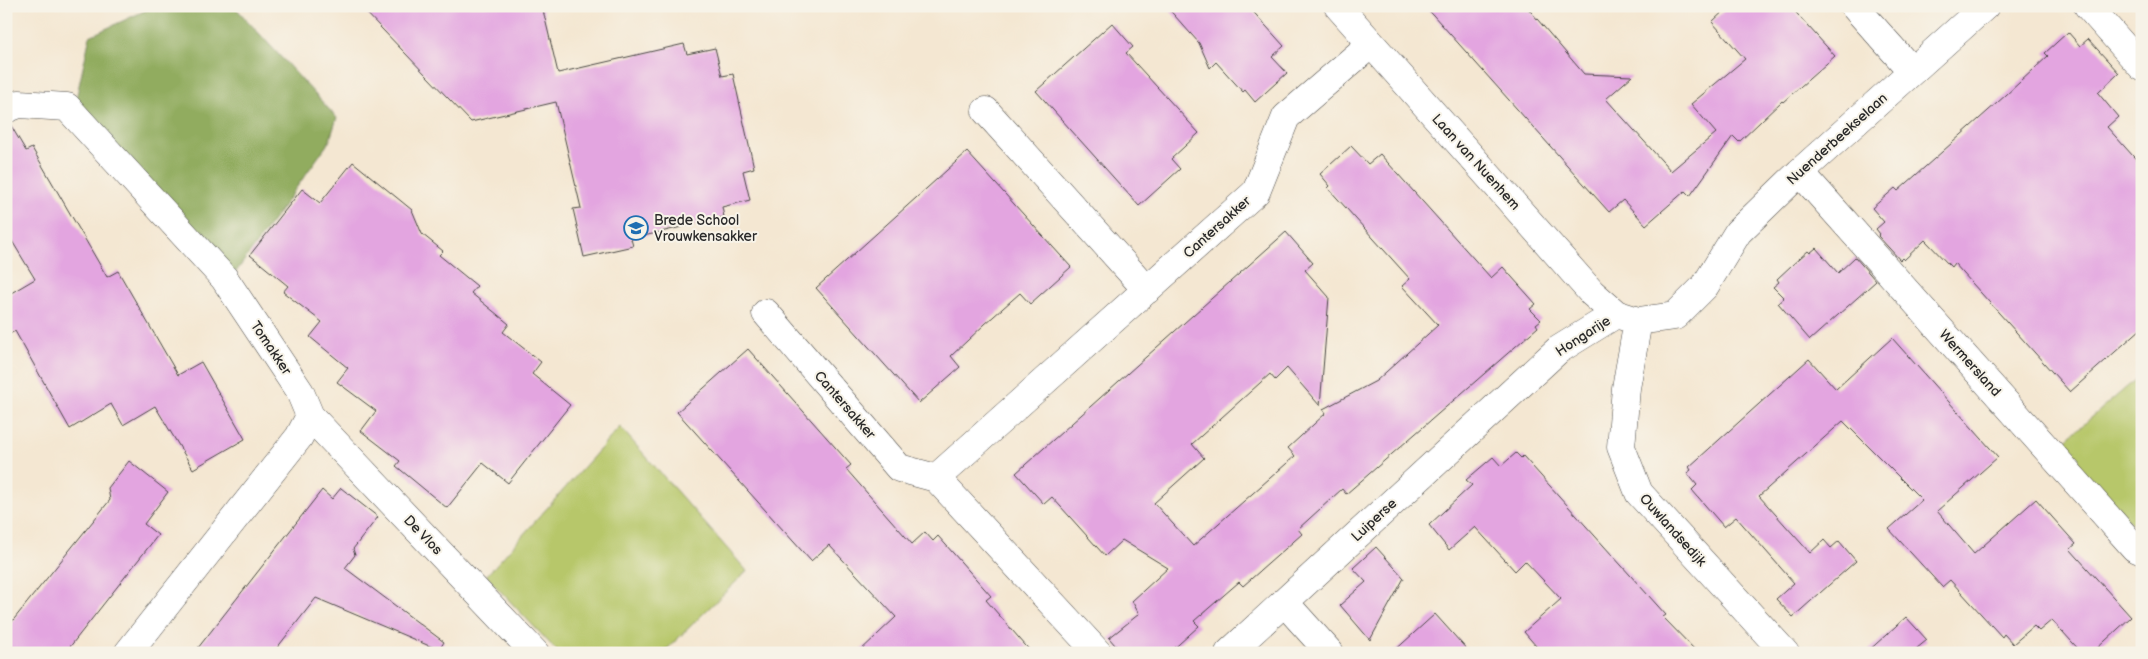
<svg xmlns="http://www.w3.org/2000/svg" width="2148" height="659" font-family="'Balsamiq Sans',sans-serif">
<rect width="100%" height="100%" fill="#f7f3e8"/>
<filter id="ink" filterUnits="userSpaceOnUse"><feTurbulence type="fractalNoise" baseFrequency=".02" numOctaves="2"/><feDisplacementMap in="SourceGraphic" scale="10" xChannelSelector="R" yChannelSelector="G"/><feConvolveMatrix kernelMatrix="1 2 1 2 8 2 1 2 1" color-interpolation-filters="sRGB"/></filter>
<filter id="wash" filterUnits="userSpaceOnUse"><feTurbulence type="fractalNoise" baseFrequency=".0096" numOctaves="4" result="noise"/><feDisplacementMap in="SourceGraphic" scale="20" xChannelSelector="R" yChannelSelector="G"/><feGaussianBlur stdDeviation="1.12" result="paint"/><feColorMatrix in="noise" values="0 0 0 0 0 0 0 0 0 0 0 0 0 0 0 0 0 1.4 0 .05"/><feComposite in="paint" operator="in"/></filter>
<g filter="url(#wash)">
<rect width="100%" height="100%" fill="#f4e7d2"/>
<path fill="#b7c76a" stroke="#71794a" d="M 2142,374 L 2142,530 L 2136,528 L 2055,449 Z
M 620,427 L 747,571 L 663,653 L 559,653 L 486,576 Z"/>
<path fill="#91ac5e" stroke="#5e6c44" d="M 155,6 L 234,6 L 337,118 L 329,142 L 231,279 L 74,108 L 90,36 Z"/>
<g id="blocks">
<path fill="#e3a5e0" d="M 360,6 L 542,6 L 558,73 L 684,44 L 687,54 L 715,48 L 722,76 L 733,74 L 754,168 L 743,171 L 750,200 L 722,207 L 724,217 L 631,239 L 633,246 L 584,257 L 573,209 L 581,208 L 556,102 L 471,122 Z
M 1166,6 L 1248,6 L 1284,46 L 1272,57 L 1287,73 L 1255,102 L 1245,90 L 1243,92 L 1216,62 L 1210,68 L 1199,43 Z
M 1425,6 L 1526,6 L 1584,74 L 1632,76 L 1606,99 L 1671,171 L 1716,133 L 1691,104 L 1745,59 L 1712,22 L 1729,6 L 1790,6 L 1835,56 L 1783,102 L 1782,101 L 1739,142 L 1733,136 L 1690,196 L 1685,191 L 1646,225 L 1623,200 L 1609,212 Z
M 1112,23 L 1133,47 L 1126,53 L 1199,133 L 1171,159 L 1180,169 L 1139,206 L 1036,91 Z
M 2068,32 L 2080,46 L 2088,39 L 2119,73 L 2098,93 L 2118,117 L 2107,127 L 2142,166 L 2142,328 L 2070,392 L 1954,263 L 1951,267 L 1925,240 L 1904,260 L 1902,258 L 1900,260 L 1878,236 L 1880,234 L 1876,229 L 1884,222 L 1872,208 L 1895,188 L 1898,191 L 2006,95 L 2048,56 L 2045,53 Z
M 6,124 L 10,124 L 26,151 L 32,148 L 107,277 L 118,271 L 178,375 L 201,362 L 245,439 L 193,469 L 155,406 L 123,425 L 111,404 L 70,429 L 15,331 L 6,336 L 6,296 L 35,279 L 6,231 Z
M 1351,146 L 1368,164 L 1380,154 L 1491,278 L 1503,267 L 1536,304 L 1530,309 L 1541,320 L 1536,324 L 1538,327 L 1346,494 L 1342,489 L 1298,529 L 1302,534 L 1243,586 L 1239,582 L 1194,621 L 1199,626 L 1169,653 L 1122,653 L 1109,638 L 1139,614 L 1132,601 L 1168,568 L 1122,540 L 1105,556 L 1052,497 L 1044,504 L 1016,473 L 1286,232 L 1313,263 L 1305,270 L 1329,297 L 1320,406 L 1287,368 L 1275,380 L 1270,374 L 1192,444 L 1204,458 L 1154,503 L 1193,546 L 1295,456 L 1288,448 L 1326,413 L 1323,409 L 1376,381 L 1438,325 L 1402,286 L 1410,279 L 1328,188 L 1330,186 L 1320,174 Z
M 967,152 L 1071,267 L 1030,304 L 1020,293 L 985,324 L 951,356 L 960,367 L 919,403 L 816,288 Z
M 353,162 L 412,210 L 422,234 L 443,251 L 439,255 L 477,286 L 471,293 L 509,324 L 503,332 L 541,362 L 532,374 L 570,405 L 508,483 L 483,463 L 447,508 L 396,466 L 400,461 L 361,431 L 376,411 L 337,382 L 348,368 L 310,337 L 322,322 L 283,292 L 288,286 L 250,255 L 302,189 L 320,203 Z
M 1816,248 L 1838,273 L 1855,257 L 1876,281 L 1810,340 L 1778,303 L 1784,298 L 1773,287 L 1779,282 L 1777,279 L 1792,265 L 1808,251 L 1810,253 Z
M 1892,338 L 1998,457 L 1937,511 L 1974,554 L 2036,499 L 2076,544 L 2070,549 L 2131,617 L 2092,653 L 2082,653 L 2052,620 L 2039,631 L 2034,626 L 2013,644 L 2004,634 L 2002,637 L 1950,580 L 1942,587 L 1889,529 L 1922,500 L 1843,421 L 1759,496 L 1810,553 L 1824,540 L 1831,548 L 1839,541 L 1856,561 L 1793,617 L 1776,599 L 1794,583 L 1736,517 L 1724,527 L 1692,490 L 1697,485 L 1687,473 L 1691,470 L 1689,467 L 1809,359 L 1836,389 Z
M 748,349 L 851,465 L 846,469 L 912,544 L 925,532 L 933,541 L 938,536 L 991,596 L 986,600 L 1032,653 L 858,653 L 896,617 L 829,545 L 811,561 L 677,412 Z
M 1516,453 L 1521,458 L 1523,456 L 1666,615 L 1663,617 L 1698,653 L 1542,653 L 1524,632 L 1561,599 L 1525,561 L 1515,571 L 1475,527 L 1449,550 L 1429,525 L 1472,485 L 1466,480 L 1493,457 L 1501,466 Z
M 129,461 L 168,492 L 144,524 L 158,535 L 65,653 L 6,653 L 6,629 L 110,500 L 108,488 Z
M 341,488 L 378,517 L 353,549 L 355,555 L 345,568 L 444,642 L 439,650 L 316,598 L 273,653 L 194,653 L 322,490 L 332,499 Z
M 1376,547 L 1404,578 L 1370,640 L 1340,605 L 1366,582 L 1353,568 Z
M 1435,614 L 1470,653 L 1392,653 Z
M 1906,617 L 1927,640 L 1911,653 L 1866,653 Z"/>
</g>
</g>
<g filter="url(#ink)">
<use href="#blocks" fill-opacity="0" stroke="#494744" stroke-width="1"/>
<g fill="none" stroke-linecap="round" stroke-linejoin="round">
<g stroke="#494744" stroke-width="29">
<path id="minor" d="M 1338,6 L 1592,293 L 1616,314 L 1638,321 L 1675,316 L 1705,286 L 1738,232 L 1800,172 L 1985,6
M 1854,6 L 1912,71
M 2088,6 L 2142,67
M 6,109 L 19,104 L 67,107 L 224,278 L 300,392 L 310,416 L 299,437 L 128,653
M 986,111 L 1147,290
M 1800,172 L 2135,548 L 2142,551
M 766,313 L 899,468 L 936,478 L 1098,653
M 1638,321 L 1626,388 L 1621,447 L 1639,493 L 1785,653
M 310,416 L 535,653
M 936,478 L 1256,192 L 1286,117 L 1371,44
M 1285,603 L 1330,653
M 1229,653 L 1558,350 L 1616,314"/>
</g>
<use href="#minor" stroke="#fff" stroke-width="28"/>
</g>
</g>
<defs>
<g id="school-ring" transform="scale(1.25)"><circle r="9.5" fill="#f7f3e8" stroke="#1f6fb2" stroke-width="1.5"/><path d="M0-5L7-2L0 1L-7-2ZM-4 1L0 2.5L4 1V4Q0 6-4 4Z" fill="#1f6fb2"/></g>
</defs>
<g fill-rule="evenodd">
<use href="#school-ring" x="636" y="228"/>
</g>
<g text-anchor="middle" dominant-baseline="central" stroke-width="4" stroke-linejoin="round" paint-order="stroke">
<g font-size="14" fill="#2b2b2b" stroke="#f7f3e8">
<text transform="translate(1837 139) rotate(-42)">Nuenderbeekselaan</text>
<text transform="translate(1476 162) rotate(48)">Laan van Nuenhem</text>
<text transform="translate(1217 227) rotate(-42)">Cantersakker</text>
<text transform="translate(1583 336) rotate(-33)">Hongarije</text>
<text transform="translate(271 348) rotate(56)">Tomakker</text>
<text transform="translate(1970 363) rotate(48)">Wermersland</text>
<text transform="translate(845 405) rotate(49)">Cantersakker</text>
<text transform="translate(1374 520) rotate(-43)">Luiperse</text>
<text transform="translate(1673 530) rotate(48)">Ouwlandsedijk</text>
<text transform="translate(423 535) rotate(46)">De Vlos</text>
</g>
<g font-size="14" fill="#2b2b2b" stroke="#f7f3e8" text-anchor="start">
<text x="654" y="220">Brede School<tspan x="654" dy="16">Vrouwkensakker</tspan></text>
</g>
</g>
<rect width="2148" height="659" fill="none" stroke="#f7f3e8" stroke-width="25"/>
</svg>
